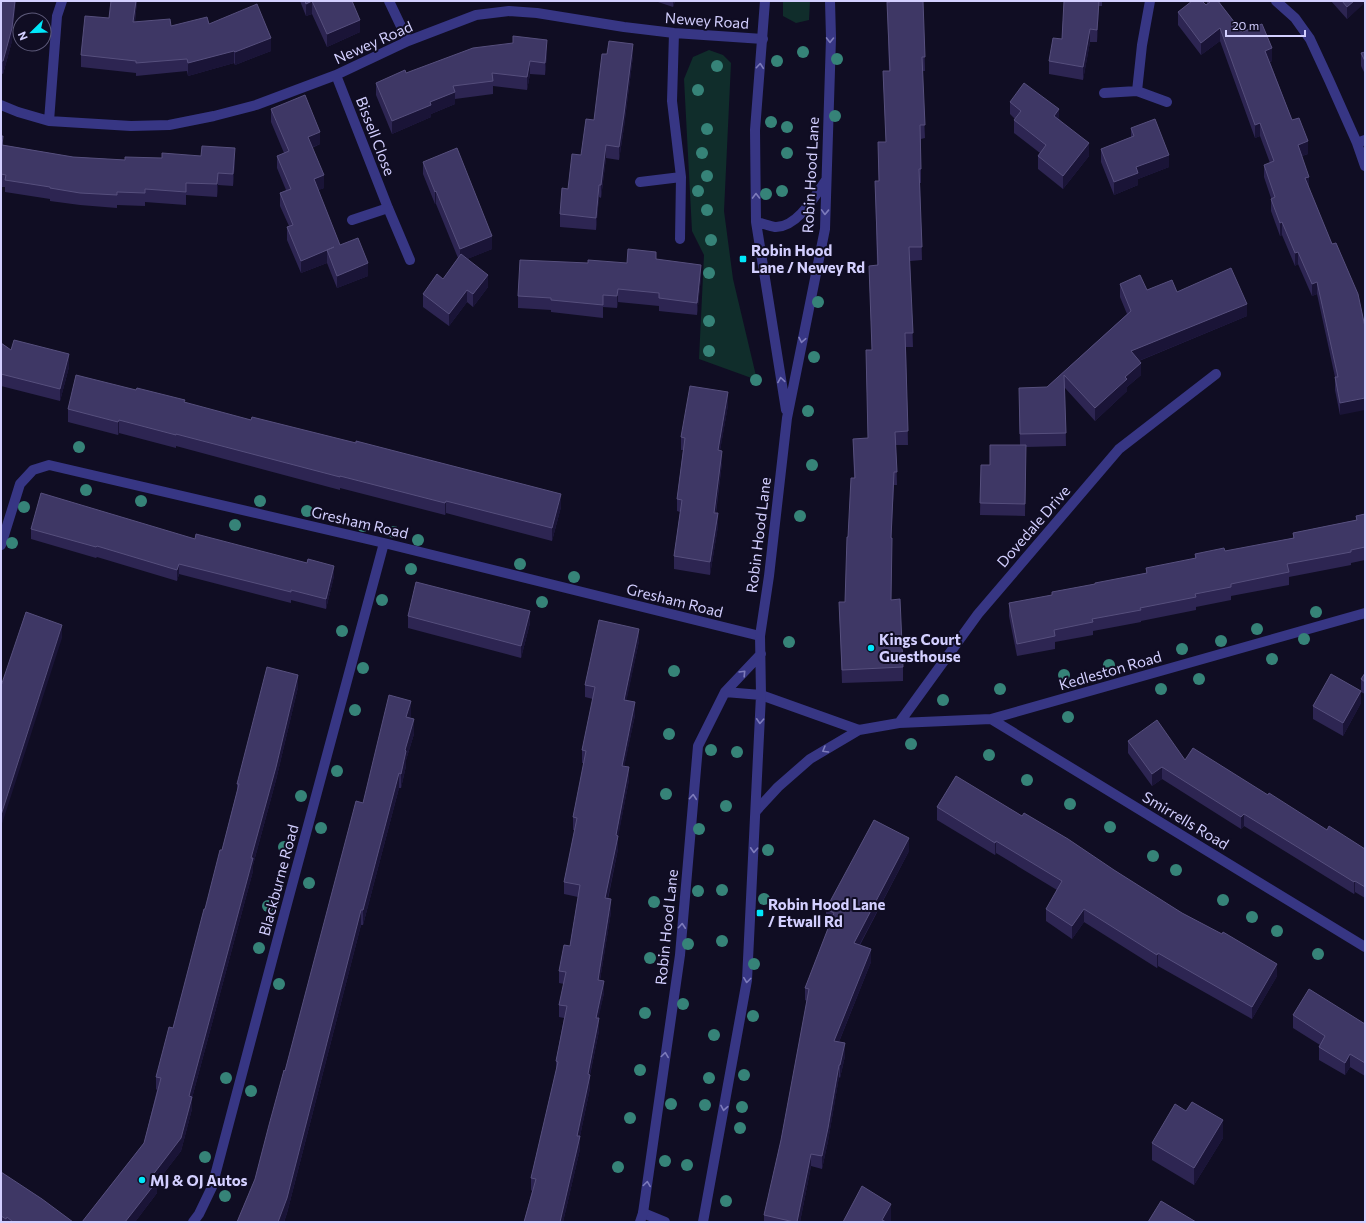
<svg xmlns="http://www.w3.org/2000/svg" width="1366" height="1223" font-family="Commissioner,sans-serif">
<rect width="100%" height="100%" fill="#100d23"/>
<path fill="#102d2b" d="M 783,1 L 810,1 L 809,20 L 796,23 L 783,16 Z
M 709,50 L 723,55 L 731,63 L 724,211 L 733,279 L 757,380 L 699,359 L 704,255 L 692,231 L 684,79 L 693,57 Z"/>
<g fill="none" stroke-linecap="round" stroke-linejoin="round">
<path stroke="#373684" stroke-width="10" d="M 389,1 L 408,41
M 1276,1 L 1295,18 L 1310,39 L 1329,80 L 1357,143
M 674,33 L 672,101 L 681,177 L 680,239
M 336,75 L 388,208 L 410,260
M 1137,91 L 1142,45 L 1150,1
M 1104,93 L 1137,91 L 1167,102
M 1,105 L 18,112 L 49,121 L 131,126 L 169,125 L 214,116 L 256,105 L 336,75 L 408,41 L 476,15 L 509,11 L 537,13 L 624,27 L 674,33 L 763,39
M 49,121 L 57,16 L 62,1
M 1365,140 L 1357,143 L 1365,166
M 640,182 L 681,177
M 352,220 L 388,208
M 1,545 L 20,484 L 33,470 L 49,465 L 384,543 L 760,636
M 761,695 L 859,730
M 991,719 L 1365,947
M 899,723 L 978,614 L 1119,449 L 1216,374
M 756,811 L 778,787 L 810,759 L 859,730 L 899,723 L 991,719 L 1365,613
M 643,1213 L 665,1222
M 193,1222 L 199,1214 L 212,1187 L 284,915 L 384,543"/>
<path stroke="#373684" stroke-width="10" d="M 765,1 L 755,130 L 756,222 L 786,410
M 756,222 C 762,223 769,226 775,227 C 797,228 815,196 826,180
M 725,692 L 761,695
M 640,1222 L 643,1213 L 680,955 L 698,746 L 725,692 L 761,654
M 703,1222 L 747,980 L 761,695 L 760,636 L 769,576 L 787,418 L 825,229 L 831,38 L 830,1"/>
</g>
<g fill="#368378">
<circle cx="803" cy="52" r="6"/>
<circle cx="837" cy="59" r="6"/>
<circle cx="777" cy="61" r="6"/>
<circle cx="717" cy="66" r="6"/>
<circle cx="698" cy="90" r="6"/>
<circle cx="835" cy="116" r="6"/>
<circle cx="771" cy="122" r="6"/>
<circle cx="787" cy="127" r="6"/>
<circle cx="707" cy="129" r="6"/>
<circle cx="702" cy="153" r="6"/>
<circle cx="787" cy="153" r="6"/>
<circle cx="707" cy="176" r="6"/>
<circle cx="698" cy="191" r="6"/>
<circle cx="782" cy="191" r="6"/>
<circle cx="766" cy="194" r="6"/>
<circle cx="707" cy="210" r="6"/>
<circle cx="711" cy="240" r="6"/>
<circle cx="709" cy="273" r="6"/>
<circle cx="818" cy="302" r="6"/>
<circle cx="709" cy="321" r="6"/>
<circle cx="709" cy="351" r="6"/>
<circle cx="814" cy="357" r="6"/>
<circle cx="756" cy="380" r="6"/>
<circle cx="808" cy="411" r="6"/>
<circle cx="79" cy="447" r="6"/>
<circle cx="812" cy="465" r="6"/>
<circle cx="86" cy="490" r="6"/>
<circle cx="141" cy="501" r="6"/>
<circle cx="260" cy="501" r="6"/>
<circle cx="24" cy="507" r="6"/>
<circle cx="307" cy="511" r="6"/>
<circle cx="800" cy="516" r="6"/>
<circle cx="235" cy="525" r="6"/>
<circle cx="363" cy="526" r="6"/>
<circle cx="394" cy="532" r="6"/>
<circle cx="418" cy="540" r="6"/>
<circle cx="12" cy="543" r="6"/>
<circle cx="520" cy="564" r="6"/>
<circle cx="411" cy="569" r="6"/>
<circle cx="574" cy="577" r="6"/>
<circle cx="382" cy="600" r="6"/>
<circle cx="542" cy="602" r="6"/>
<circle cx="1316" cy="612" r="6"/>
<circle cx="1257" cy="629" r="6"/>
<circle cx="342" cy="631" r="6"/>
<circle cx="1304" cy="639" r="6"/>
<circle cx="1221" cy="641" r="6"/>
<circle cx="789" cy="642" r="6"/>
<circle cx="1182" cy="649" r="6"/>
<circle cx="1272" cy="659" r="6"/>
<circle cx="1109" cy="665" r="6"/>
<circle cx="363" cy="668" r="6"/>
<circle cx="674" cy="671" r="6"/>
<circle cx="1064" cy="675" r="6"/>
<circle cx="1199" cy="679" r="6"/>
<circle cx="1000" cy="689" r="6"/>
<circle cx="1161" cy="689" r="6"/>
<circle cx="943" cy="700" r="6"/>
<circle cx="355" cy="710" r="6"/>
<circle cx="1068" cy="717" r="6"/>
<circle cx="669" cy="734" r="6"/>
<circle cx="911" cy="744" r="6"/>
<circle cx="711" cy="750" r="6"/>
<circle cx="737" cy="752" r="6"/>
<circle cx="989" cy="755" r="6"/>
<circle cx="337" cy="771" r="6"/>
<circle cx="1027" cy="780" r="6"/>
<circle cx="666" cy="794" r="6"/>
<circle cx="301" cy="796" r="6"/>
<circle cx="1070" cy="804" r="6"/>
<circle cx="726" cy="806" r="6"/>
<circle cx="1110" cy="827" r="6"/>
<circle cx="321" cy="828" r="6"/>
<circle cx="699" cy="829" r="6"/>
<circle cx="284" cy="847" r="6"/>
<circle cx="768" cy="850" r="6"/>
<circle cx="1153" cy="856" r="6"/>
<circle cx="1176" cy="870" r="6"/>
<circle cx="309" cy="883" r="6"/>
<circle cx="722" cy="890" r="6"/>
<circle cx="698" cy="891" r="6"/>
<circle cx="764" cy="899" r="6"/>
<circle cx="1223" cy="900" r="6"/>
<circle cx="654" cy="902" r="6"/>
<circle cx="268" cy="906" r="6"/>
<circle cx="1252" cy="917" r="6"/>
<circle cx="1277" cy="931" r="6"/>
<circle cx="722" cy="941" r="6"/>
<circle cx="688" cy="944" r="6"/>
<circle cx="259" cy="948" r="6"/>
<circle cx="1318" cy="954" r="6"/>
<circle cx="650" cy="958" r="6"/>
<circle cx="754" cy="964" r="6"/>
<circle cx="279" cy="984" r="6"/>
<circle cx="683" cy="1004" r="6"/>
<circle cx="645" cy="1013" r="6"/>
<circle cx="753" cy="1016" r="6"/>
<circle cx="714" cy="1035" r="6"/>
<circle cx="640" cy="1070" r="6"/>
<circle cx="744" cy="1075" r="6"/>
<circle cx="226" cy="1078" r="6"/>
<circle cx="709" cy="1078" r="6"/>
<circle cx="251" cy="1091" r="6"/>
<circle cx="671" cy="1104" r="6"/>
<circle cx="705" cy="1105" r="6"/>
<circle cx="742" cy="1107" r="6"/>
<circle cx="630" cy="1118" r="6"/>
<circle cx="740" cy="1128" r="6"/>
<circle cx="205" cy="1157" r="6"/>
<circle cx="665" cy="1161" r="6"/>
<circle cx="687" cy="1165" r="6"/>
<circle cx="618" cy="1167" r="6"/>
<circle cx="225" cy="1196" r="6"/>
<circle cx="726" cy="1201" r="6"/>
</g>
<path fill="#2d2552" d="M 1,1 L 12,41 L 3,74 L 1,73 Z
M 111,1 L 137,1 L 135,22 L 171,26 L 209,24 L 271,51 L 235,65 L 234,63 L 188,76 L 187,71 L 136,76 L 136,73 L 81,67 L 81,55 L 109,18 Z
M 300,1 L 352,1 L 360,32 L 327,47 L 312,14 L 306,16 Z
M 655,1 L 675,1 L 673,7 Z
M 890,1 L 925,1 L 925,2 L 923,2 L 925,71 L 922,71 L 925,138 L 921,139 L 921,183 L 920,183 L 922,260 L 910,261 L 913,347 L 906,347 L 908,445 L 896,445 L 897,485 L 894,485 L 891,538 L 891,600 L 903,667 L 903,681 L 842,683 L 839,602 L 845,602 L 848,537 L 854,478 L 853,439 L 868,438 L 866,350 L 872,350 L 869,266 L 877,265 L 875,181 L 879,181 L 878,142 L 886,142 L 883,71 L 889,71 L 887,2 L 890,2 Z
M 1064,1 L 1102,1 L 1102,6 L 1099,6 L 1097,42 L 1090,42 L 1083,80 L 1049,74 L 1049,61 L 1062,39 Z
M 1207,1 L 1218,1 L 1242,32 L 1272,61 L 1270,62 L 1292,120 L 1308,154 L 1302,156 L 1309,189 L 1332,244 L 1358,294 L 1340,415 L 1335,390 L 1335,377 L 1317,294 L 1312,296 L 1298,264 L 1295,266 L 1282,235 L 1280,236 L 1271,211 L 1271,198 L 1264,177 L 1264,165 L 1270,163 L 1260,136 L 1255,138 L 1220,41 L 1201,55 L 1178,25 L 1178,12 L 1206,5 L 1207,4 Z
M 1331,1 L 1365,1 L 1347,19 Z
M 1365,52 L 1365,74 L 1361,66 L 1361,53 Z
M 547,53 L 545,75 L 530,74 L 527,90 L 493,86 L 493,94 L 455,99 L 455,104 L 431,114 L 431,117 L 392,134 L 376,95 L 376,83 L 406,73 Z
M 633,56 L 624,127 L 619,160 L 606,158 L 601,198 L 599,197 L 596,230 L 560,227 L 560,214 L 594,120 Z
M 1010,102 L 1059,119 L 1089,156 L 1063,189 L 1038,169 L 1038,156 L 1040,153 L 1014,133 L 1014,120 L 1015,119 L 1010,114 Z
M 271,109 L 320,144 L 312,148 L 324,188 L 318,190 L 340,245 L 368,276 L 337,288 L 327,263 L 301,273 L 287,240 L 287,227 L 289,226 L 280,206 L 280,193 L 286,190 L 277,168 L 277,156 L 284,153 L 271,122 Z
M 1131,128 L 1169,167 L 1138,179 L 1138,185 L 1114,195 L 1101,162 L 1101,149 L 1131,137 Z
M 1,136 L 3,145 L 73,157 L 125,160 L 235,161 L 233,186 L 218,185 L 217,197 L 186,195 L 186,205 L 145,202 L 145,206 L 117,205 L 117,208 L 80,205 L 50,201 L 50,199 L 5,192 L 5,187 L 1,187 Z
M 423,162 L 492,249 L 467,259 L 488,287 L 473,307 L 467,302 L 449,326 L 423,307 L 423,294 L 443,279 L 458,258 L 436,204 L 435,204 L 423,174 Z
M 656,259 L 701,277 L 697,315 L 659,311 L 659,306 L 618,302 L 617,308 L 603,307 L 603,318 L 551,312 L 551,310 L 518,308 L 518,296 L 588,263 L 627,263 Z
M 1120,284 L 1147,290 L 1177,292 L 1247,316 L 1139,361 L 1141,375 L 1127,387 L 1127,391 L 1095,421 L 1065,388 L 1066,446 L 1026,447 L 1025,516 L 980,515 L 981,465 L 990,465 L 1020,445 L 1019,400 L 1047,387 L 1127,314 L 1120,297 Z
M 1,343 L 11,350 L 69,367 L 60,401 L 1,386 Z
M 136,390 L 185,403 L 561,507 L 552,541 L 446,513 L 445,515 L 340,488 L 340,490 L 176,446 L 176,448 L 119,433 L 118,435 L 68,422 L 68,409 Z
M 728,405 L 720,450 L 722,463 L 716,513 L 718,526 L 710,575 L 674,569 L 674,556 L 680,512 L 677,511 L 677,499 L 683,450 L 681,450 L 681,437 Z
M 1365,514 L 1365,560 L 1351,563 L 1351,565 L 1289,577 L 1289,585 L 1231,596 L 1231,600 L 1196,607 L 1196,610 L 1141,621 L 1141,622 L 1093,631 L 1093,635 L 1055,642 L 1055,649 L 1017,656 L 1009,616 L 1009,603 L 1052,595 L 1052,592 L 1095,584 L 1146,573 L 1146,568 L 1195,559 L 1195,554 L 1225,551 L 1293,538 L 1293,533 L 1356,520 L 1356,516 Z
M 31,529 L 195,539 L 334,576 L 326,609 L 291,600 L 291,603 L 179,574 L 177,581 L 97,557 L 96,558 L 31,539 Z
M 408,616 L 530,623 L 521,658 L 408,628 Z
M 639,641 L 626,701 L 635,715 L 624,766 L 629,780 L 618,836 L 618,849 L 608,899 L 611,912 L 600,980 L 604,993 L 598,1018 L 599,1031 L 590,1075 L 590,1088 L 580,1136 L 580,1149 L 563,1222 L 524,1222 L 532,1191 L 531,1190 L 531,1178 L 556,1071 L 556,1061 L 564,1018 L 559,1017 L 559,1005 L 564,984 L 559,983 L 559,971 L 570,946 L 578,897 L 564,894 L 564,882 L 575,830 L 573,830 L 573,817 L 584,763 L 582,763 L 582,750 L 593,699 L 585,697 L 585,685 Z
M 1365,673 L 1365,694 L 1361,692 L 1361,679 Z
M 298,687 L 276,780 L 253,865 L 253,871 L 192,1098 L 192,1109 L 181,1151 L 157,1182 L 157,1193 L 135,1222 L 82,1222 L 144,1143 L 157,1090 L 156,1089 L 156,1077 L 173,1028 L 205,909 L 222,850 L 237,791 L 237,784 Z
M 1361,703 L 1343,736 L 1313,719 L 1313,706 Z
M 411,716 L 410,718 L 414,734 L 406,760 L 406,766 L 401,788 L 399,788 L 363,925 L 361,925 L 287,1213 L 284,1222 L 237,1222 L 255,1179 L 285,1071 L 363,803 Z
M 1128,741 L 1185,760 L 1268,795 L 1327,830 L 1365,849 L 1365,898 L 1355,892 L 1354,894 L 1244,826 L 1241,829 L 1162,779 L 1152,786 L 1128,753 Z
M 937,807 L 1022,816 L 1114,870 L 1277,976 L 1252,1019 L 1158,966 L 1157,968 L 1084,922 L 1072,939 L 1046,921 L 1046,909 L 1057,890 L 996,853 L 995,855 L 937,820 Z
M 909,851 L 860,945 L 871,962 L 839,1042 L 845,1056 L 840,1078 L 839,1077 L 828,1141 L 822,1169 L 811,1166 L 800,1222 L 764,1222 L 764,1215 L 781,1140 L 807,1001 L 805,1000 L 805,988 L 830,924 L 826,922 L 826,909 Z
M 1293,1015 L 1365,1024 L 1365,1076 L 1350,1067 L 1345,1075 L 1319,1060 L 1319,1047 L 1320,1045 L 1293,1028 Z
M 1223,1138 L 1194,1185 L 1152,1160 L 1152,1143 Z
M 1,1172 L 73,1222 L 1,1222 Z"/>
<path fill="#1a1437" d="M 15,1 L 16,1 L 12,41 L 3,74 L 3,61 Z
M 136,1 L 137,1 L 133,34 L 133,22 Z
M 312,1 L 312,14 L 306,16 L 306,4 Z
M 673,1 L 675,1 L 673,7 Z
M 1099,1 L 1099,6 L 1097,42 L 1097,30 Z
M 1354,1 L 1365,1 L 1365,3 L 1347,19 L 1347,7 Z
M 360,20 L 360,32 L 327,47 L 327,34 Z
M 1220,28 L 1220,41 L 1201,55 L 1201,43 Z
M 1090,29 L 1090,42 L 1083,80 L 1083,67 Z
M 271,38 L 271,51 L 235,65 L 235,52 Z
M 547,40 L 547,53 L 545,75 L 545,63 Z
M 633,44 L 633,56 L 624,127 L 619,160 L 619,147 Z
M 1272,48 L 1272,61 L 1265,63 L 1265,51 Z
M 234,51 L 234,63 L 188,76 L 188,63 Z
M 530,61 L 530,74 L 527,90 L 527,77 Z
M 455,92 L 455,104 L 431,114 L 431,117 L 392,134 L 392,121 L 430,102 Z
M 1059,109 L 1059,122 L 1054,116 Z
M 1260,123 L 1260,136 L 1255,138 L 1255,125 Z
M 320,132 L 320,144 L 308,149 L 308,137 Z
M 1308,141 L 1308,154 L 1298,157 L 1298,145 Z
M 1089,143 L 1089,156 L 1063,189 L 1063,176 Z
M 606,145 L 606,158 L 601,198 L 601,185 Z
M 235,148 L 235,161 L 233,186 L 233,174 Z
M 1169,155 L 1169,167 L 1138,179 L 1138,185 L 1114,195 L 1114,182 L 1136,167 Z
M 218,173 L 218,185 L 217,197 L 217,184 Z
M 324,175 L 324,188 L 314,192 L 314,179 Z
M 1309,177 L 1309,189 L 1305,178 Z
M 599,185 L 599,197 L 596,230 L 596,218 Z
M 436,191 L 436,204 L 435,204 L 435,192 Z
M 1282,222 L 1282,235 L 1280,236 L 1280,223 Z
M 492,236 L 492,249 L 460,262 L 460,249 Z
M 327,250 L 327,263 L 301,273 L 301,261 Z
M 1298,252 L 1298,264 L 1295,266 L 1295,253 Z
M 368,263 L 368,276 L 337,288 L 337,276 Z
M 701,265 L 701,277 L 697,315 L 697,303 Z
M 488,275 L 488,287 L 473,307 L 473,294 Z
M 1317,282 L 1317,294 L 1312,296 L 1312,284 Z
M 618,289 L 618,302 L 617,308 L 617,296 Z
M 467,290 L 467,302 L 449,326 L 449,314 Z
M 1247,304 L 1247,316 L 1131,364 L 1131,351 Z
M 69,354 L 69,367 L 60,401 L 60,389 Z
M 1141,363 L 1141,375 L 1127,387 L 1127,391 L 1095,421 L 1095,408 L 1125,377 Z
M 728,392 L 728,405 L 718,463 L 718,450 Z
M 1365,398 L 1365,410 L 1340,415 L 1340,403 Z
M 119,420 L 119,433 L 118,435 L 118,422 Z
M 722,451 L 722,463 L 714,525 L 714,513 Z
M 894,472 L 894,485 L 891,551 L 891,538 Z
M 561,494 L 561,507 L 552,541 L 552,528 Z
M 446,501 L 446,513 L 445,515 L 445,503 Z
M 718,513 L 718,526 L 710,575 L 710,562 Z
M 179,564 L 179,574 L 177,581 L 177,570 Z
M 334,566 L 334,576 L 326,609 L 326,599 Z
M 530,611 L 530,623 L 521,658 L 521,646 Z
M 62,625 L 62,638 L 1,827 L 1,815 Z
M 639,629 L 639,641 L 624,713 L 624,700 Z
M 298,675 L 298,687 L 276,780 L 253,865 L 253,871 L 192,1098 L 192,1109 L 181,1151 L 157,1182 L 157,1193 L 135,1222 L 125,1222 L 152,1176 L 189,1096 Z
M 1361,691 L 1361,703 L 1343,736 L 1343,723 Z
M 411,701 L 411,716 L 406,732 L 406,717 Z
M 635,702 L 635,715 L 622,778 L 622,766 Z
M 414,719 L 414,734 L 406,760 L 406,766 L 401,788 L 401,774 L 405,750 Z
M 629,767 L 629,780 L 616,848 L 616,835 Z
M 1162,767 L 1162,779 L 1152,786 L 1152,774 Z
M 399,773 L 399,788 L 363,925 L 363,910 Z
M 1244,814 L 1244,826 L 1241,829 L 1241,817 Z
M 618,836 L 618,849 L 605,911 L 605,898 Z
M 909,838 L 909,851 L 854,955 L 854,943 Z
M 996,841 L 996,853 L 995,855 L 995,843 Z
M 1355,881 L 1355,892 L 1354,894 L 1354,882 Z
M 611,899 L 611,912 L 598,992 L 598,980 Z
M 1084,909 L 1084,922 L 1072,939 L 1072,926 Z
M 361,910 L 361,925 L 287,1213 L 284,1222 L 278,1222 Z
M 871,949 L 871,962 L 834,1054 L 834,1041 Z
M 1158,953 L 1158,966 L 1157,968 L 1157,955 Z
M 1277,964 L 1277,976 L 1252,1019 L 1252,1007 Z
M 604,981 L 604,993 L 596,1030 L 596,1018 Z
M 599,1018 L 599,1031 L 589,1078 L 590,1075 L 590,1088 L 578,1146 L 580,1136 L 580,1149 L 563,1222 L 560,1222 L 577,1136 L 588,1074 Z
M 845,1043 L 845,1056 L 840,1078 L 840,1065 Z
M 1350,1054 L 1350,1067 L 1345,1075 L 1345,1063 Z
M 839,1065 L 839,1077 L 828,1141 L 822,1169 L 822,1156 Z
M 1223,1120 L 1223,1138 L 1194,1185 L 1194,1168 Z
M 811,1154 L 811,1166 L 800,1222 L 797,1222 Z
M 891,1204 L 891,1222 L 882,1222 L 882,1220 Z"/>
<path fill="#3e3765" stroke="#564f7d" d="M 1,1 L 15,1 L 12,28 L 3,61 L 1,61 Z
M 111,1 L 136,1 L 133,22 L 170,19 L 171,26 L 207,17 L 209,24 L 257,4 L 271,38 L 235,52 L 234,51 L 188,63 L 187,59 L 136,63 L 136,61 L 81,55 L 85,16 L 109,18 Z
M 305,1 L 312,1 L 306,4 Z
M 312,1 L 352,1 L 360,20 L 327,34 Z
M 890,1 L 923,1 L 925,57 L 922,57 L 925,125 L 920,125 L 921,169 L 919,169 L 922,247 L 909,247 L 913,333 L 905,333 L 908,431 L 895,432 L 897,472 L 894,472 L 891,538 L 892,538 L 891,600 L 900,599 L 903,667 L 842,670 L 839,602 L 845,602 L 847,537 L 848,537 L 851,478 L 855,478 L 853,439 L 868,438 L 866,350 L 872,350 L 869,266 L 878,265 L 875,181 L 879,181 L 878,142 L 886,142 L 883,71 L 890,71 L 887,2 L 890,2 Z
M 1064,1 L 1099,1 L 1097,30 L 1090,29 L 1083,67 L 1049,61 L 1053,38 L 1062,39 Z
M 1192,1 L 1202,1 L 1206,5 L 1210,2 L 1209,1 L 1218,1 L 1242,32 L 1262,24 L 1272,48 L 1265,51 L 1292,120 L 1299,118 L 1308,141 L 1298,145 L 1309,177 L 1305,178 L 1332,244 L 1336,243 L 1358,294 L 1365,327 L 1365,398 L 1340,403 L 1335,377 L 1338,377 L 1317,282 L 1312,284 L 1298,252 L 1295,253 L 1282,222 L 1280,223 L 1271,199 L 1275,197 L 1264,165 L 1274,161 L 1260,123 L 1255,125 L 1220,28 L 1201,43 L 1178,12 Z
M 1342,1 L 1354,1 L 1347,7 Z
M 513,36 L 547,40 L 545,63 L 530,61 L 527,77 L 492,73 L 493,81 L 453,86 L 455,92 L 430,102 L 431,105 L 392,121 L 376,83 L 405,70 L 406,73 L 473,48 L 513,43 Z
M 609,41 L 633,44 L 624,114 L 619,147 L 606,145 L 601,185 L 599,185 L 596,218 L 560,214 L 562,188 L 568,189 L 572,154 L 581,155 L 586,119 L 594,120 L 602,54 L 607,54 Z
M 1365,52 L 1365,61 L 1361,53 Z
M 1024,83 L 1059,109 L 1054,116 L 1089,143 L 1063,176 L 1038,156 L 1046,145 L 1014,120 L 1021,111 L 1010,102 Z
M 305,95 L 320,132 L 308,137 L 324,175 L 314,179 L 340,245 L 358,238 L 368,263 L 337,276 L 327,250 L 334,247 L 301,261 L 287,227 L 293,225 L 280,193 L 291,189 L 277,156 L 289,151 L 271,109 Z
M 1155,119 L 1169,155 L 1136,167 L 1138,173 L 1114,182 L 1101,149 L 1134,136 L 1131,128 Z
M 1,136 L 3,136 L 2,145 L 73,157 L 125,160 L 125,157 L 162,158 L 162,153 L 201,156 L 202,146 L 235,148 L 233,174 L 218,173 L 217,184 L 186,183 L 186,192 L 145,189 L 145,193 L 117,192 L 117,195 L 80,193 L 50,188 L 50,187 L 5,180 L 6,175 L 1,174 Z
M 457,148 L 492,236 L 460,249 L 436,191 L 435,192 L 423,162 Z
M 628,249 L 656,252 L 656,259 L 701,265 L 697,303 L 659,298 L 659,293 L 618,289 L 617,296 L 603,295 L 603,305 L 551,300 L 551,298 L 518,296 L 520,260 L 588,263 L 588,260 L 627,263 Z
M 461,254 L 488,275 L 473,294 L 467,290 L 449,314 L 423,294 L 437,274 L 443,279 Z
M 1231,268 L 1247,304 L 1131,351 L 1141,363 L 1125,377 L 1127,379 L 1095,408 L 1064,375 L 1066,433 L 1020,434 L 1019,388 L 1047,387 L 1131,311 L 1120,284 L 1140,275 L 1147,290 L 1172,280 L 1177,292 Z
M 14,340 L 69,354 L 60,389 L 1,374 L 1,343 L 11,350 Z
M 76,375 L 136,390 L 137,388 L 185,400 L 184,402 L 251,420 L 252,417 L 356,443 L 356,441 L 561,494 L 552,528 L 446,501 L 445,503 L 340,476 L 340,477 L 176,434 L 176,435 L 119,420 L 118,422 L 68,409 Z
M 690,386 L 728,392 L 718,450 L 722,451 L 714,513 L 718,513 L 710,562 L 674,556 L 682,500 L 677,499 L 685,438 L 681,437 Z
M 990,445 L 1026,445 L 1025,504 L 980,503 L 981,465 L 990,465 Z
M 41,493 L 195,539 L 196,534 L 307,563 L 308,559 L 334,566 L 326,599 L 291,590 L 291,592 L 179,564 L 177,570 L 97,546 L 96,547 L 31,529 Z
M 1365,514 L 1365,547 L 1351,550 L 1351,552 L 1287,564 L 1289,572 L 1231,584 L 1231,587 L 1195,594 L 1196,597 L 1140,608 L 1141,610 L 1092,619 L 1093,622 L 1054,630 L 1055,636 L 1017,644 L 1009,603 L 1052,595 L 1052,592 L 1095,584 L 1095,583 L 1147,573 L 1146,568 L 1196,558 L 1195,554 L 1224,548 L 1225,551 L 1294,538 L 1293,533 L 1357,520 L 1356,516 Z
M 416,582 L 530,611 L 521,646 L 408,616 Z
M 26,612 L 62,625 L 1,815 L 1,686 Z
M 599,620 L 639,629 L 624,700 L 635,702 L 622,766 L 629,767 L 616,835 L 618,836 L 605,898 L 611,899 L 598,980 L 604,981 L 596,1018 L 599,1018 L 588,1074 L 590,1075 L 577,1136 L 580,1136 L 560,1222 L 524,1222 L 536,1179 L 531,1178 L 558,1062 L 556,1061 L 567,1006 L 559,1005 L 566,972 L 559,971 L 564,945 L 570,946 L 580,885 L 564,882 L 577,818 L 573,817 L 586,751 L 582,750 L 595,687 L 585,685 Z
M 267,667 L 298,675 L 276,767 L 251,858 L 253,858 L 189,1096 L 192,1097 L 181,1138 L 152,1176 L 157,1181 L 125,1222 L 82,1222 L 144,1143 L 161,1078 L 156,1077 L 169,1027 L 173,1028 L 204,909 L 205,909 L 220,850 L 222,850 L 239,784 L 237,784 Z
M 1365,673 L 1365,682 L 1361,679 Z
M 1331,674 L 1361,691 L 1343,723 L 1313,706 Z
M 389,695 L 411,701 L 406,717 L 414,719 L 405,750 L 406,751 L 401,774 L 399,773 L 363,910 L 361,910 L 287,1198 L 278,1222 L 237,1222 L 255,1179 L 269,1125 L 284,1070 L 285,1071 L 356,801 L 363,803 Z
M 1157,720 L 1185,760 L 1193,748 L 1268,795 L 1269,793 L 1327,830 L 1329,826 L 1365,849 L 1365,887 L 1355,881 L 1354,882 L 1244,814 L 1241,817 L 1162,767 L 1152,774 L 1128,741 Z
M 956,776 L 1022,816 L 1024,813 L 1068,839 L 1114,870 L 1182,913 L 1222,934 L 1223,932 L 1277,964 L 1252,1007 L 1158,953 L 1157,955 L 1084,909 L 1072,926 L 1046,909 L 1062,881 L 996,841 L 995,843 L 937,807 Z
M 874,820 L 909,838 L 854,943 L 871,949 L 834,1041 L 845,1043 L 840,1065 L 839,1065 L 828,1128 L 822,1156 L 811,1154 L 797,1222 L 794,1222 L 764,1215 L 781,1140 L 809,989 L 805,988 L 834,913 L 826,909 Z
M 1309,989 L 1365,1024 L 1365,1063 L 1350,1054 L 1345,1063 L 1319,1047 L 1325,1036 L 1293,1015 Z
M 1192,1102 L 1223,1120 L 1194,1168 L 1152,1143 L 1175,1104 L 1186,1111 Z
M 1,1172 L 42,1199 L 73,1222 L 13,1222 L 7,1217 L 6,1219 L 1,1216 Z
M 862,1186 L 891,1204 L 882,1220 L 886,1222 L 843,1222 Z
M 1161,1201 L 1196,1222 L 1148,1222 Z"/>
<defs><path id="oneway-chevron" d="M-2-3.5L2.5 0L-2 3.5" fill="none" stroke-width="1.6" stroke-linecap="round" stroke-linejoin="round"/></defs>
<g stroke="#7d7bbb">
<use href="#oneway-chevron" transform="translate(830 40) rotate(91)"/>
<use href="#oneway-chevron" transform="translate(760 66) rotate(-85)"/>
<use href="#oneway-chevron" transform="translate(756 196) rotate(-91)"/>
<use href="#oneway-chevron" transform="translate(825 212) rotate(92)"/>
<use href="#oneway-chevron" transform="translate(802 340) rotate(101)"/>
<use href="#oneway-chevron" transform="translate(781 380) rotate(-99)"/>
<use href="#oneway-chevron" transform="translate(743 673) rotate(-46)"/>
<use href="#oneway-chevron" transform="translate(760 721) rotate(93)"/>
<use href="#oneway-chevron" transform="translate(825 750) rotate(150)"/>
<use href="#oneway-chevron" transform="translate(693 797) rotate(-85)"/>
<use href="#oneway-chevron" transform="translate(754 850) rotate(93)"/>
<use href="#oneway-chevron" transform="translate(682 926) rotate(-86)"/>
<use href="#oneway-chevron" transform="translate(747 980) rotate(97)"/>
<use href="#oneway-chevron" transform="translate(665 1055) rotate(-82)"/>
<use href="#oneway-chevron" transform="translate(724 1108) rotate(100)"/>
<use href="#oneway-chevron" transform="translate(647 1184) rotate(-82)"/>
</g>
<g fill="#00e7fa" stroke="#100d23" stroke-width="1.5">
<rect x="739" y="255" width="8" height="8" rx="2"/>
<circle cx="871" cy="648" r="4"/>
<rect x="756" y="909" width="8" height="8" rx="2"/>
<circle cx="142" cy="1180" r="4"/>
</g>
<g text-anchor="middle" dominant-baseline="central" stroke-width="4" stroke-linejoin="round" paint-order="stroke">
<g font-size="15" fill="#d3cfff" stroke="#100d23">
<text transform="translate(707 20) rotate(4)">Newey Road</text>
<text transform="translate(373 42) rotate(-24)">Newey Road</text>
<text transform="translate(376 136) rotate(69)">Bissell Close</text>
<text transform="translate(810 175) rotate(-87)">Robin Hood Lane</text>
<text transform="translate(360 522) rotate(13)">Gresham Road</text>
<text transform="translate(1033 526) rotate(-49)">Dovedale Drive</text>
<text transform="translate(758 535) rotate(-83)">Robin Hood Lane</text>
<text transform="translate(675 600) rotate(14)">Gresham Road</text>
<text transform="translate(1110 670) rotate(-16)">Kedleston Road</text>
<text transform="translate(1186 820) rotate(31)">Smirrells Road</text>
<text transform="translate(278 880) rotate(-75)">Blackburne Road</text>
<text transform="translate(666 927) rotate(-84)">Robin Hood Lane</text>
</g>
<g font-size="15" font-weight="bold" fill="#d3cfff" stroke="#100d23" text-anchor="start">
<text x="751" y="250">Robin Hood<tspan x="751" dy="17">Lane / Newey Rd</tspan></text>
<text x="879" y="639">Kings Court<tspan x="879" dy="17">Guesthouse</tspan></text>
<text x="768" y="904">Robin Hood Lane<tspan x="768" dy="17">/ Etwall Rd</tspan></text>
<text x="150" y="1180">MJ &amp; OJ Autos</text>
</g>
</g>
<rect width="1366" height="1223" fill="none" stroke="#d3cfff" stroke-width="4"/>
<g transform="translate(32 32) rotate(247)"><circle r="19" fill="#100d23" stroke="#5e5b7b"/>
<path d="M0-3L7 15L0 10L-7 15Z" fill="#00e7fa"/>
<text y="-6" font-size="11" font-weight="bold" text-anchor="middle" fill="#d3cfff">N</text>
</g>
<path d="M1226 30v6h79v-6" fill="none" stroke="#d3cfff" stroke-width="2"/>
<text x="1232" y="30" font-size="12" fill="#d3cfff" stroke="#100d23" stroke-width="3" paint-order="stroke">20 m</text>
</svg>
